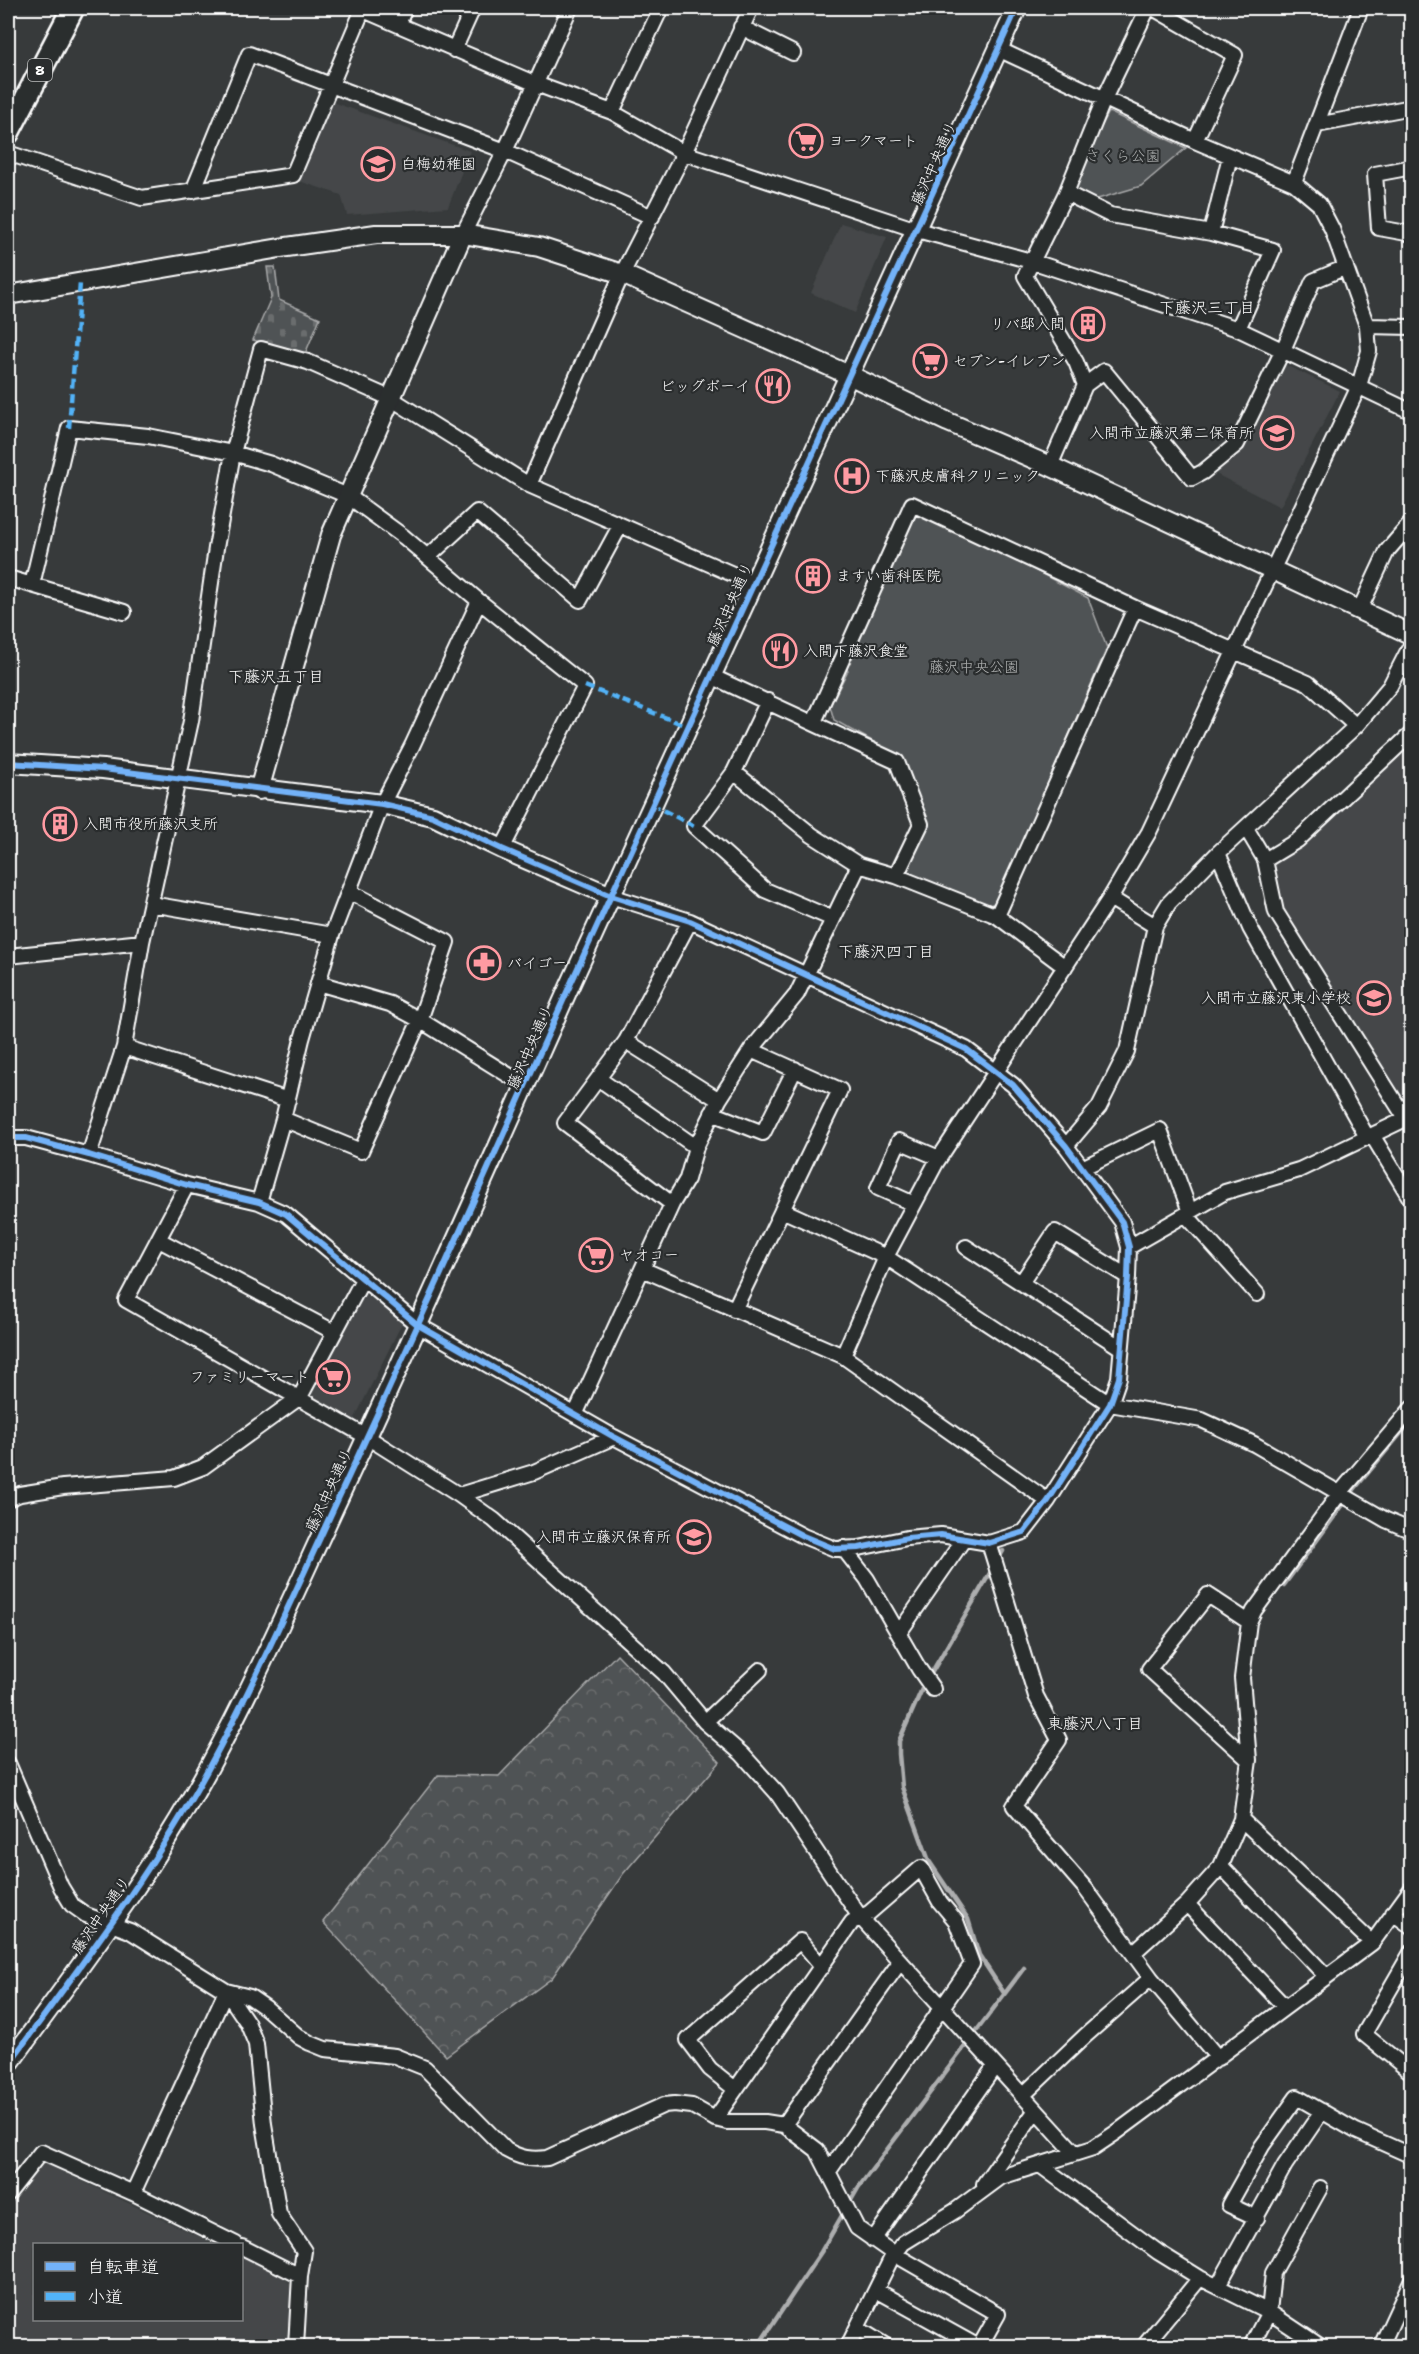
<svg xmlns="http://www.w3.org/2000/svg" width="1419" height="2354" font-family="'Shantell Sans','Klee One',sans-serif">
<defs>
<pattern id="forest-crowns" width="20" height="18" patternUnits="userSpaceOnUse" patternTransform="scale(1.5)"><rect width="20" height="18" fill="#505354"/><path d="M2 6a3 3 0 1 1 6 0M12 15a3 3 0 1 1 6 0" fill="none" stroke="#6a6d6e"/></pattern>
<pattern id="cemetery-stones" width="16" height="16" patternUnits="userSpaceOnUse" patternTransform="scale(1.5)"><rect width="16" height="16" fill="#505354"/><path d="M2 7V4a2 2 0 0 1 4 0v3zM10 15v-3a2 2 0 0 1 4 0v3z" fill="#6a6d6e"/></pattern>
</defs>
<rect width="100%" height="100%" fill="#373a3b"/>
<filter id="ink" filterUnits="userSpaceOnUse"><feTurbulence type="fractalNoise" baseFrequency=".0167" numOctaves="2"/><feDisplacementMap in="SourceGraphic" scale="12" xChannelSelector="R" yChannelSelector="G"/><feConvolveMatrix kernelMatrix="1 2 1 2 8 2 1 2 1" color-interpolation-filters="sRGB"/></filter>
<g filter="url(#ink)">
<path fill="#444748" d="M 321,98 L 470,151 L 448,207 L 347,215 L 341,195 L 287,177 Z
M 841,223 L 887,237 L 855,313 L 811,293 Z
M 1271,358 L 1340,391 L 1280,507 L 1216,474 Z
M 1411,725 L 1412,1105 L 1407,1109 L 1266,891 L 1271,870 L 1278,854 Z
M 364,1294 L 404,1319 L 353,1422 L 309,1393 Z
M 44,2163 L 215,2244 L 34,2244 L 34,2320 L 242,2320 L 242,2257 L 284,2278 L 296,2289 L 286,2346 L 8,2346 L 8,2205 Z"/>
<path fill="#505354" stroke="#a8a9aa" stroke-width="1.5" d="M 1109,112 L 1186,148 L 1141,186 L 1091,201 L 1066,193 Z
M 912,513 L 929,515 L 1088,598 L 1107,648 L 996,902 L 981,910 L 910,877 L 907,869 L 908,864 L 925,827 L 901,757 L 834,720 L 830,706 L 848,670 L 842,662 Z"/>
<path fill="url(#forest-crowns)" stroke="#a8a9aa" stroke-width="1.5" d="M 617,1654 L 720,1762 L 623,1874 L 552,1978 L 446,2056 L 323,1922 L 438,1775 L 499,1776 Z"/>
<path fill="url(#cemetery-stones)" stroke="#a8a9aa" stroke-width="1.5" d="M 267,267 L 275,267 L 279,300 L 320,318 L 305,354 L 253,340 L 271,298 Z"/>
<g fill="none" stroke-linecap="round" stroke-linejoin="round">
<path stroke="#adaeaf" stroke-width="4.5" d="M 997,1561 L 1003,1551
M 993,1568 L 922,1689 L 899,1741 L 899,1754 L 902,1787 L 929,1861 L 968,1919 L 979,1955 L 1004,1993
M 1284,1585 L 1356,1487 L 1412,1420
M 758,2346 L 821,2252 L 858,2188 L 1024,1968"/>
<g stroke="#fff" stroke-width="18">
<path id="street" d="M 359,8 L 536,84 L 612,112 L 684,153 L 917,230 L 1031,261 L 1238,329 L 1412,412
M 1153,8 L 1235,55 L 1195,141
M 398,24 L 405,8
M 741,27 L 793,53
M 454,50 L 473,8
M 612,112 L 661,8
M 1317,125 L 1412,107
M 8,153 L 142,198 L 293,175 L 363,9
M 1412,167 L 1375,174 L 1379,228 L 1412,234
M 1294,183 L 1361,8
M 193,191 L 249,54 L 505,151 L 652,217
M 1066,193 L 1110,215 L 1211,233 L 1273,250 L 1238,329
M 1211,233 L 1230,156
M 463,234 L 505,151 L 570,8
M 1367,326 L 1412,327
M 1085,385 L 1076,362 L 1025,276 L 1066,193 L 1104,99 L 1148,8
M 1050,466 L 1085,385 L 1104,371 L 1192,478 L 1203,472 L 1237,444 L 1283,350 L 1313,281 L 1346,267
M 529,485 L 622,274 L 684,153 L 751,8
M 428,557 L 477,512 L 580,600 L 620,526
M 8,578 L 124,612
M 32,585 L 69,428 L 148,436 L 233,453 L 271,464 L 348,496 L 404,537 L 479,601 L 585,686 L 502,849
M 1359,611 L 1387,551 L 1412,522
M 711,676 L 897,762 L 921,824 L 896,876
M 768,701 L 734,772 L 694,826 L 765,890 L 833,919
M 814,722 L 912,504 L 1135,608 L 1308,683 L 1356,726
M 734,772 L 812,835 L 859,865 L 896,876 L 997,916 L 1065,967
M 1246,828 L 1265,860 L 1298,840 L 1412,733
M 1218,853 L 1250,928 L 1367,1137
M 1265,860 L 1276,912 L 1406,1119
M 1110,898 L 1155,926
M 151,904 L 332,935
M 997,916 L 1135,608
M 8,956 L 142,942
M 318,983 L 390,1004 L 420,1020 L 526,1086
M 626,1041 L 719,1100
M 124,1047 L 288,1100
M 599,1079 L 696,1147
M 712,1113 L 763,1133 L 795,1069
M 283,1119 L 361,1151 L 420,1020 L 447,942 L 350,892
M 1372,1135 L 1412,1201
M 8,1138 L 26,1138 L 89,1155 L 187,1185 L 259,1202 L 286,1214 L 418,1325 L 614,1437 L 803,1536 L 835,1549 L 859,1548 L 907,1538 L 941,1535 L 989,1543 L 1024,1532 L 1048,1501 L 1110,1404 L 1119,1378 L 1128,1277 L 1129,1247 L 1122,1222 L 1066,1146 L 1013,1085 L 966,1049 L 690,921 L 611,896
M 1066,1146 L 1099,1107 L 1127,1051 L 1155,926 L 1169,903 L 1218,853 L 1356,726 L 1390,686 L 1412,643
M 89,1155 L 124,1047 L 142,942 L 191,721 L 216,548 L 233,453 L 261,349 L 308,362 L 392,399 L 529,485 L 753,583
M 1082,1168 L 1160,1130 L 1190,1212
M 187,1185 L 126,1300 L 367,1437 L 459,1495 L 494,1520 L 664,1673 L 705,1722 L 742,1754 L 777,1793 L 860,1917 L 1075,2153
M 259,1202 L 283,1119 L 302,1039 L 332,935 L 382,804 L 412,746 L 479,601
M 672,1204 L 565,1123 L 626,1041 L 690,921
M 914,1204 L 878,1188 L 899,1141 L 939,1158
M 782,1210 L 886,1257 L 1110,1404 L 1202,1420 L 1254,1444 L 1386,1520 L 1412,1531
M 1186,1215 L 1257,1294
M 159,1240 L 334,1332
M 966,1247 L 1121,1348
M 1129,1247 L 1225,1192 L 1299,1170 L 1412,1116
M 642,1269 L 843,1356 L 1048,1501
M 1021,1283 L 1055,1232 L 1128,1277
M 734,1310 L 840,1090 L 751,1050
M 843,1356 L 886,1257 L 936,1163 L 1110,898 L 1149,832 L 1359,386 L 1369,351 L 1367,326 L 1332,229 L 1319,204 L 1294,183 L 1195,141 L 998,49
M 575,1415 L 672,1204 L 687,1179 L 696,1147 L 719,1100 L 751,1050 L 797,994 L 859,865
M 459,1495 L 534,1472 L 614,1437
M 8,1499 L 20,1494 L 63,1487 L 174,1478 L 203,1467 L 300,1397 L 362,1281
M 989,1543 L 1036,1696 L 1059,1740 L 1014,1806 L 1085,1888 L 1151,1978 L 1218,2058
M 843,1548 L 867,1579 L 919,1669 L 933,1689
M 899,1633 L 964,1539
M 705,1722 L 760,1670
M 1249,1760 L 1149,1669 L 1208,1595 L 1249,1622
M 8,1763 L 61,1887 L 72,1905 L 86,1915 L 130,1931 L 226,1991 L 250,1997 L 266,2008 L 299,2037 L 310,2043 L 325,2049 L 395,2056 L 425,2068 L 506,2150 C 520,2158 531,2160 547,2158 L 664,2105 L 674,2104 L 692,2106 L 715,2119 L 727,2122 L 765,2122 L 784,2125 L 817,2150 L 857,2228 L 894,2254 L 998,2314 L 980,2346
M 1241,1819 L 1372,1943
M 1221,1866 L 1326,1976
M 1187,1904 L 1285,2007
M 1393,1913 L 1412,1927
M 1412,1951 L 1364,2034 L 1412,2073
M 1133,1953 L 1187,1904 L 1221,1866 L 1241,1819 L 1249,1760 L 1242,1678 L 1249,1622 L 1254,1611 L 1339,1494 L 1412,1408
M 735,2089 L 710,2069 L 688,2040 L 800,1941 L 822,1967
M 1022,2096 L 1085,2036 L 1151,1978
M 715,2119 L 852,1922 L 869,1913 L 921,1868 L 940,1902 L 956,1921 L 972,1964 L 829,2171
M 784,2125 L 900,1962
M 1040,2165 L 1158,2252 L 1200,2278 L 1269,2312 L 1320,2346
M 984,2184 L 1036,2110
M 133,2193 L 226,1991 L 247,2022 L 256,2044 L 264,2124 L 279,2214 L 304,2251 L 300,2276
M 8,2194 L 41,2152 L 133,2193 L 236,2244
M 1257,2218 L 1229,2205 L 1262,2146 L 1297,2097 L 1356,2131 L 1412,2156
M 873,2240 L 995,2066
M 242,2247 L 300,2276 L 296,2346
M 1218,2286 L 1285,2165 L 1322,2111
M 876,2290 L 977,2346
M 857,2328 L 886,2346
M 848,2346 L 891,2259 L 903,2243 L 955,2211 L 1001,2177 L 1093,2148 L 1117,2132 L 1372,1943 L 1412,1888
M 1144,2346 L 1200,2278
M 1251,2346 L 1269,2312 L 1273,2273 L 1320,2188
M 1381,2346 L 1412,2279"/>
</g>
<g stroke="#fff" stroke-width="22">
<path id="secondary" d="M 8,295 L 280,248 L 376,234 L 463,234 L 539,247 L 622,274 L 849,375 L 948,422 L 1050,466 L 1412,635
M 8,763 L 103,769 L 382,804 L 433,816 L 502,849 L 611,896
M 259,790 L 331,535 L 463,234
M 8,2065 C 78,1969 151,1874 208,1769 C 256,1681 296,1589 338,1499 C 418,1328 494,1155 571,983 C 717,657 871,334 1017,8"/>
</g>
<g stroke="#fff" stroke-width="26">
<path id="primary" d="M 8,133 L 73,8"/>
</g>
<use href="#street" stroke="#2a2d2e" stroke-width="14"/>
<use href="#secondary" stroke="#2a2d2e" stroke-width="18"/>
<use href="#primary" stroke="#2a2d2e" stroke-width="21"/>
<path stroke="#52b3f8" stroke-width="4.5" stroke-dasharray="9 4.5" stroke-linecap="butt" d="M 69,428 L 80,283
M 585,686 L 687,726
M 651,804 L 694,826"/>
<g stroke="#2a2d2e" stroke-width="10">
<path id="cycleway" d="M 8,763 L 103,769 L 382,804 L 433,816 L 502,849 L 611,896 L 690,921 L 966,1049 L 1013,1085 L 1066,1146 L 1122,1222 L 1129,1247 L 1128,1277 L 1119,1378 L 1110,1404 L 1048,1501 L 1024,1532 L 989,1543 L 941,1535 L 907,1538 L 859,1548 L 835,1549 L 803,1536 L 614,1437 L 418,1325 L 286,1214 L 259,1202 L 187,1185 L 89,1155 L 26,1138 L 8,1138
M 8,2065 C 78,1969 151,1874 208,1769 C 256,1681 296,1589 338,1499 C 418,1328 494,1155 571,983 C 717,657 871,334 1017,8"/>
</g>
<use href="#cycleway" stroke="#73b2f8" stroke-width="6"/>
</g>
</g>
<defs>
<g id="supermarket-ring" transform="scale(1.725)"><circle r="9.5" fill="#2a2d2e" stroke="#ff9aa2" stroke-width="1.5"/><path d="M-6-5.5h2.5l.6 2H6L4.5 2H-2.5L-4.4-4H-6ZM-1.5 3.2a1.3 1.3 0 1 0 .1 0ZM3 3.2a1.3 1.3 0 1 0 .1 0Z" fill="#ff9aa2"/></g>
<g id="school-ring" transform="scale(1.725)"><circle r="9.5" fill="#2a2d2e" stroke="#ff9aa2" stroke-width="1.5"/><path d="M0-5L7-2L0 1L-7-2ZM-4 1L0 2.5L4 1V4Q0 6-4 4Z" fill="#ff9aa2"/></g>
<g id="building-ring" transform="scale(1.725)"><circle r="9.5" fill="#2a2d2e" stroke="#ff9aa2" stroke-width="1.5"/><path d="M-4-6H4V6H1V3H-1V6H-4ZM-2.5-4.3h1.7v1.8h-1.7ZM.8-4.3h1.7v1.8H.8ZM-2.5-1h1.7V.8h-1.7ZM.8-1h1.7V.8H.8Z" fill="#ff9aa2"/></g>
<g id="restaurant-ring" transform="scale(1.725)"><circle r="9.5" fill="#2a2d2e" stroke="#ff9aa2" stroke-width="1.5"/><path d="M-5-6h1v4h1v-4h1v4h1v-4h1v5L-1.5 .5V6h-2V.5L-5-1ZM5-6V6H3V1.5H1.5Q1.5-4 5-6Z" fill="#ff9aa2"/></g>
<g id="hospital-ring" transform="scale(1.725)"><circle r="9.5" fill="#2a2d2e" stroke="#ff9aa2" stroke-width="1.5"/><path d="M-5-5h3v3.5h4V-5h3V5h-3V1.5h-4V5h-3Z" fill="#ff9aa2"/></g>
<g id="pharmacy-ring" transform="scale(1.725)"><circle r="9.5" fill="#2a2d2e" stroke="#ff9aa2" stroke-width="1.5"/><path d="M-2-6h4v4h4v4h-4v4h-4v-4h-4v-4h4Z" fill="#ff9aa2"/></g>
</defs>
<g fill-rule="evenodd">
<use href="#supermarket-ring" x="806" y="141"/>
<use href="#school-ring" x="378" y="164"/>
<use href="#building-ring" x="1088" y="324"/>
<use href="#supermarket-ring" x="930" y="361"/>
<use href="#restaurant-ring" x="773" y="386"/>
<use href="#school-ring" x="1277" y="433"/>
<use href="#hospital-ring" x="852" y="476"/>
<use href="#building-ring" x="813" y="576"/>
<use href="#restaurant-ring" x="780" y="651"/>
<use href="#building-ring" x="60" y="824"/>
<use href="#pharmacy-ring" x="484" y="963"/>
<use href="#school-ring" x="1374" y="998"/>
<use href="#supermarket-ring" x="596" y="1255"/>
<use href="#supermarket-ring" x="333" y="1377"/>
<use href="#school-ring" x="694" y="1537"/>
</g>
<g text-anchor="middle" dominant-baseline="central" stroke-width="4.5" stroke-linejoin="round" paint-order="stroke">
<rect fill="#2a2d2e" stroke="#bfc0c0" stroke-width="1.5" x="28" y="59" width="24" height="22" rx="4.5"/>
<g font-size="14" font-weight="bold" fill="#fff">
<text x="40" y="70">8</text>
</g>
<g font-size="15" fill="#fff" stroke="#2a2d2e" text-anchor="start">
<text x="829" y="141">ヨークマート</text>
<text x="401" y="164">白梅幼稚園</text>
<text x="1065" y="324" text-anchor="end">リバ邸入間</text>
<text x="953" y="361">セブン-イレブン</text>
<text x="750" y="386" text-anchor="end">ビッグボーイ</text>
<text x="1254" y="433" text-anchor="end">入間市立藤沢第二保育所</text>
<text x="875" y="476">下藤沢皮膚科クリニック</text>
<text x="836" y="576">ますい歯科医院</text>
<text x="803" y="651">入間下藤沢食堂</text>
<text x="83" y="824">入間市役所藤沢支所</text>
<text x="507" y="963">バイゴー</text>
<text x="1351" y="998" text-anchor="end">入間市立藤沢東小学校</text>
<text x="619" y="1255">ヤオコー</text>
<text x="310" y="1377" text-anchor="end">ファミリーマート</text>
<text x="671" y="1537" text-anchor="end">入間市立藤沢保育所</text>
</g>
<g font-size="15" fill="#b0b2b2" stroke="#2a2d2e">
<text x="1123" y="156">さくら公園</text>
<text x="974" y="667">藤沢中央公園</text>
</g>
<g font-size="15" fill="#fff" stroke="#2a2d2e">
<text transform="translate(934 163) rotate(-66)">藤沢中央通り</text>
<text transform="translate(730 604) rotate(-66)">藤沢中央通り</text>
<text transform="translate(530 1047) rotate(-66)">藤沢中央通り</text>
<text transform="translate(329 1490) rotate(-65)">藤沢中央通り</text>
<text transform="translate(101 1915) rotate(-55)">藤沢中央通り</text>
</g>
<g font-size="16" fill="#fff" stroke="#2a2d2e">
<text x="1207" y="307">下藤沢三丁目</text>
<text x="276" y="676">下藤沢五丁目</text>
<text x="886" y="951">下藤沢四丁目</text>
<text x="1095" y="1723">東藤沢八丁目</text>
</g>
</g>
<rect width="1419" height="2354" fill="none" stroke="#2a2d2e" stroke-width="30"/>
<rect x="15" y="15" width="1389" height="2324" fill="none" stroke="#fff" stroke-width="2" filter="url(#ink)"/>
<rect x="33" y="2243" width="210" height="78" fill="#2a2d2e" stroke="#7f8182" stroke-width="1.5"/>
<rect x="45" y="2262" width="30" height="9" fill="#73b2f8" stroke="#7f8182" stroke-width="1.5"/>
<text x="87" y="2273" font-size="18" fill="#ffffff">自転車道</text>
<rect x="45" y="2292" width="30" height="9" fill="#52b3f8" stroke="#7f8182" stroke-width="1.5"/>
<text x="87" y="2303" font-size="18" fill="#ffffff">小道</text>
</svg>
